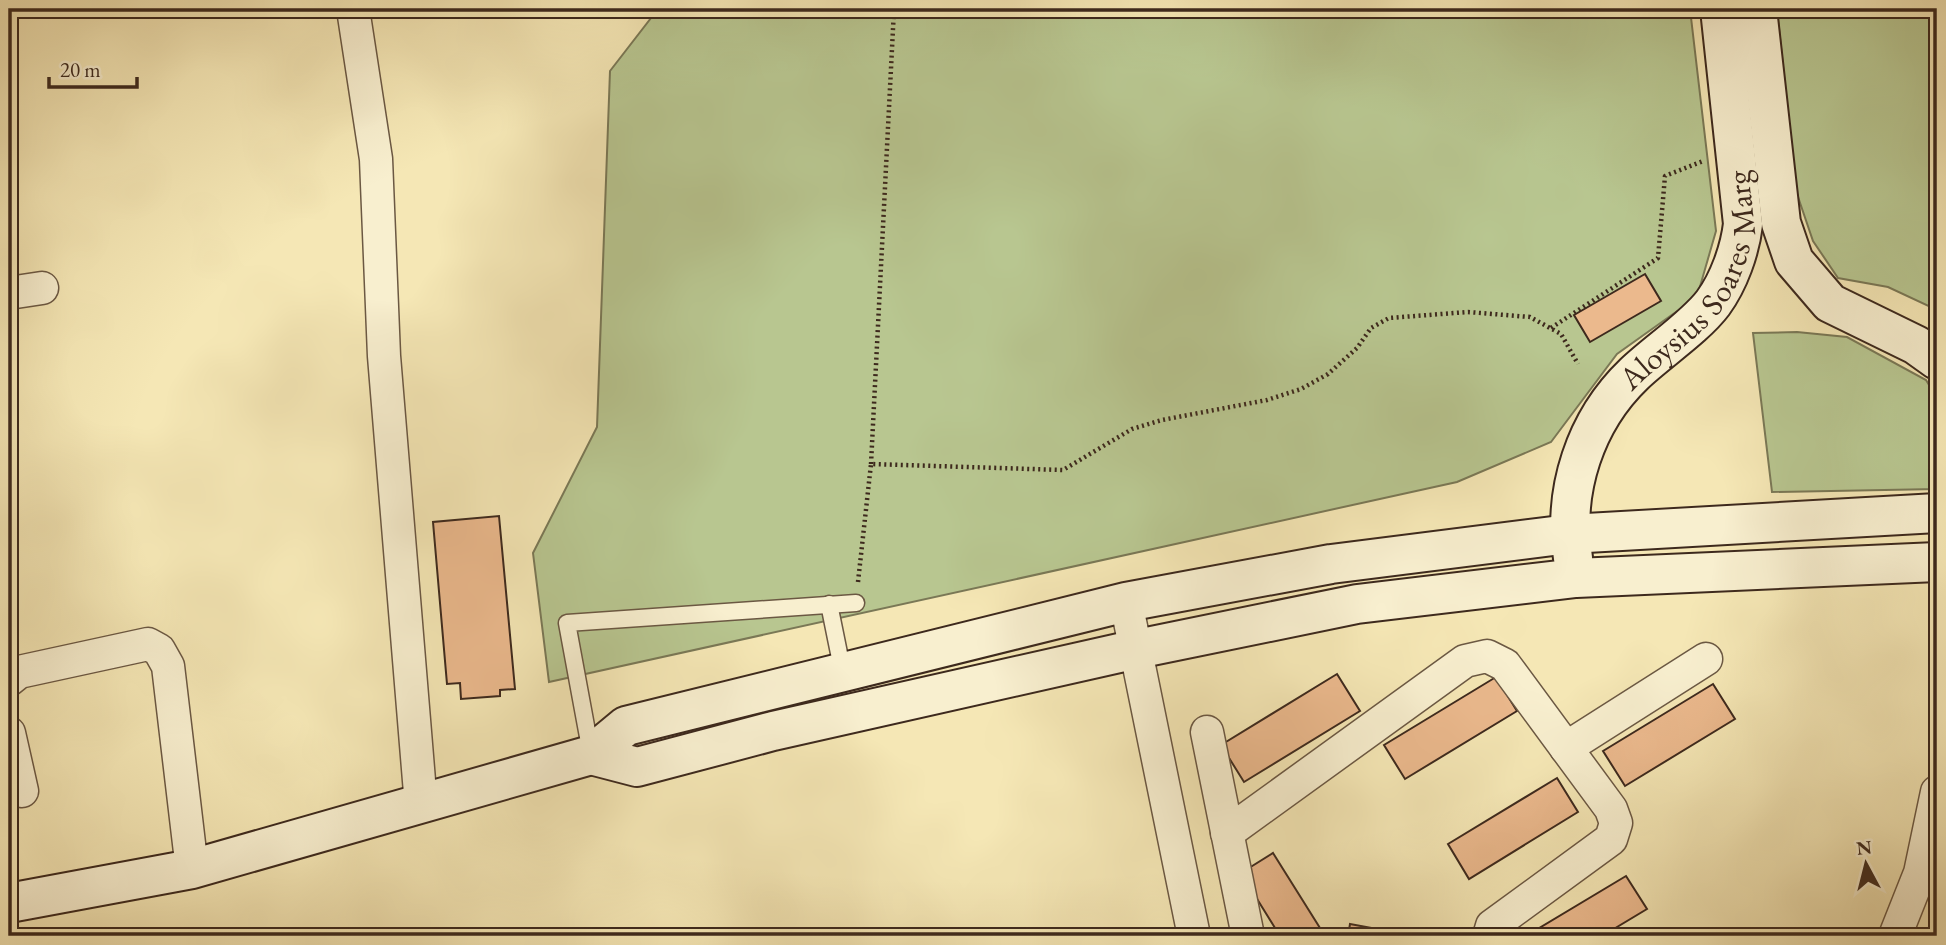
<svg xmlns="http://www.w3.org/2000/svg" width="1946" height="945" viewBox="0 0 1946 945" font-family="'EB Garamond',serif">
	<style>
		.green { fill: #b8c690; stroke: #7a7856; stroke-width: 2 }
		.building { fill: #ebb98d; stroke: #3d291d; stroke-width: 2 }
		.lines { fill: none; stroke-linecap: round; stroke-linejoin: round }
		.service-casing { stroke: #6b5843; stroke-width: 19 }
		.minor-casing { stroke: #6b5843; stroke-width: 35 }
		.secondary-casing { stroke: #3d291d; stroke-width: 42 }
		.path { stroke: #3d291d; stroke-width: 4.5; stroke-dasharray: 2 3.5; stroke-linecap: butt }
		.service { stroke: #f8efcf; stroke-width: 16 }
		.minor { stroke: #f8efcf; stroke-width: 32 }
		.secondary { stroke: #f8efcf; stroke-width: 38 }
		.labels { text-anchor: middle; stroke-width: 5; stroke-linejoin: round; paint-order: stroke }
		.street-label { font-size: 32px; fill: #3d291d; stroke: #f8efcf }
	</style>
	<rect width="100%" height="100%" fill="#f5e7b5"/>
	<filter id="stains"><feTurbulence type="fractalNoise" baseFrequency=".00286" numOctaves="4"/><feColorMatrix values="0 0 0 0 .2 0 0 0 0 .09 0 0 0 0 .02 0 0 0 .5 -.17"/></filter>
	<radialGradient id="worn" r=".72"><stop offset=".6" stop-color="#630" stop-opacity="0"/><stop offset="1" stop-color="#630" stop-opacity=".3"/></radialGradient>
	<g class="green">
		<polygon points="658,9 1690,9 1716,231 1697,297 1617,354 1551,442 1457,482 549,682 533,553 597,427 610,71"/>
		<polygon points="1777,9 1937,9 1937,310 1888,287 1838,278 1813,241 1796,191"/>
		<polygon points="1797,332 1847,337 1926,380 1937,398 1937,489 1772,492 1753,333"/>
	</g>
	<g class="building">
		<polygon points="1645,274 1661,301 1590,342 1574,315"/>
		<polygon points="499,516 515,689 500,690 500,696 461,699 460,683 447,684 433,522"/>
		<polygon points="1337,674 1360,711 1244,782 1221,745"/>
		<polygon points="1496,677 1517,711 1405,779 1384,745"/>
		<polygon points="1713,684 1735,719 1625,786 1603,751"/>
		<polygon points="1557,778 1578,812 1469,879 1448,844"/>
		<polygon points="1273,853 1325,936 1280,936 1241,873"/>
		<polygon points="1626,876 1647,909 1602,936 1526,936"/>
		<polygon points="1350,924 1399,933 1399,936 1348,936"/>
	</g>
	<g class="lines">
		<g class="service-casing">
			<g id="service">
				<polyline points="829,604 843,673"/>
				<polyline points="591,753 567,623 856,603"/>
			</g>
		</g>
		<g class="minor-casing">
			<g id="minor">
				<polyline points="353,9 376,159 384,356 421,805"/>
				<polyline points="9,293 42,288"/>
				<polyline points="1126,602 1194,936"/>
				<polyline points="9,680 19,672 148,644 159,650 168,666 192,869"/>
				<polyline points="1207,732 1248,936"/>
				<polyline points="9,733 22,791"/>
				<polyline points="1566,748 1706,659"/>
				<polyline points="1227,833 1465,661 1487,656 1505,665 1611,809 1616,823 1611,839 1492,926 1489,936"/>
				<polyline points="1895,936 1920,873 1937,792"/>
			</g>
		</g>
		<g class="secondary-casing">
			<g id="secondary">
				<polyline points="1757,9 1781,223 1794,261 1830,303 1916,345 1937,360"/>
				<path id="s1" d="M1573,558C1562,491 1585,421 1634,374C1657,352 1695,327 1713,303C1729,281 1740,250 1743,224L1720,9"/>
				<polyline points="591,755 637,767 773,731 1137,649 1357,604 1576,578 1937,562"/>
				<polyline points="9,903 192,869 591,755 626,726 1126,602 1331,564 1569,534 1937,513"/>
			</g>
		</g>
		<g class="path">
			<polyline points="1551,328 1658,258 1665,176 1703,161"/>
			<polyline points="871,464 894,9"/>
			<polyline points="858,582 871,464 1063,470 1132,429 1162,420 1267,400 1301,389 1328,374 1357,348 1371,328 1389,318 1468,312 1530,317 1561,334 1578,364"/>
		</g>
		<use href="#service" class="service"/>
		<use href="#minor" class="minor"/>
		<use href="#secondary" class="secondary"/>
	</g>
	<g class="labels">
		<g class="street-label">
			<text dy="11" stroke="none"><textPath href="#s1" startOffset="317">Aloysius Soares Marg</textPath></text>
		</g>
	</g>
	<rect width="1946" height="945" fill="none" stroke="#f5e7b5" stroke-width="35"/>
	<rect x="10" y="10" width="1925" height="924" fill="none" stroke="#3d291d" stroke-width="3.5"/>
	<rect x="18" y="18" width="1911" height="910" fill="none" stroke="#3d291d" stroke-width="2"/>
	<g transform="translate(1866 864) rotate(353)" stroke="#f8efcf" stroke-width="5" paint-order="stroke">
	<path d="M0-5L12 26L0 18L-12 26Z" fill="#3d291d"/>
	<text y="-10" font-size="19" font-weight="bold" text-anchor="middle" fill="#3d291d">N</text>
	</g>
	<path d="M49 77v10h88v-10" fill="none" stroke="#3d291d" stroke-width="3.5"/>
	<text x="60" y="77" font-size="21" fill="#3d291d" stroke="#f8efcf" stroke-width="5" paint-order="stroke">20 m</text>
	<rect width="100%" height="100%" filter="url(#stains)"/>
	<rect width="100%" height="100%" fill="url(#worn)"/>
</svg>
